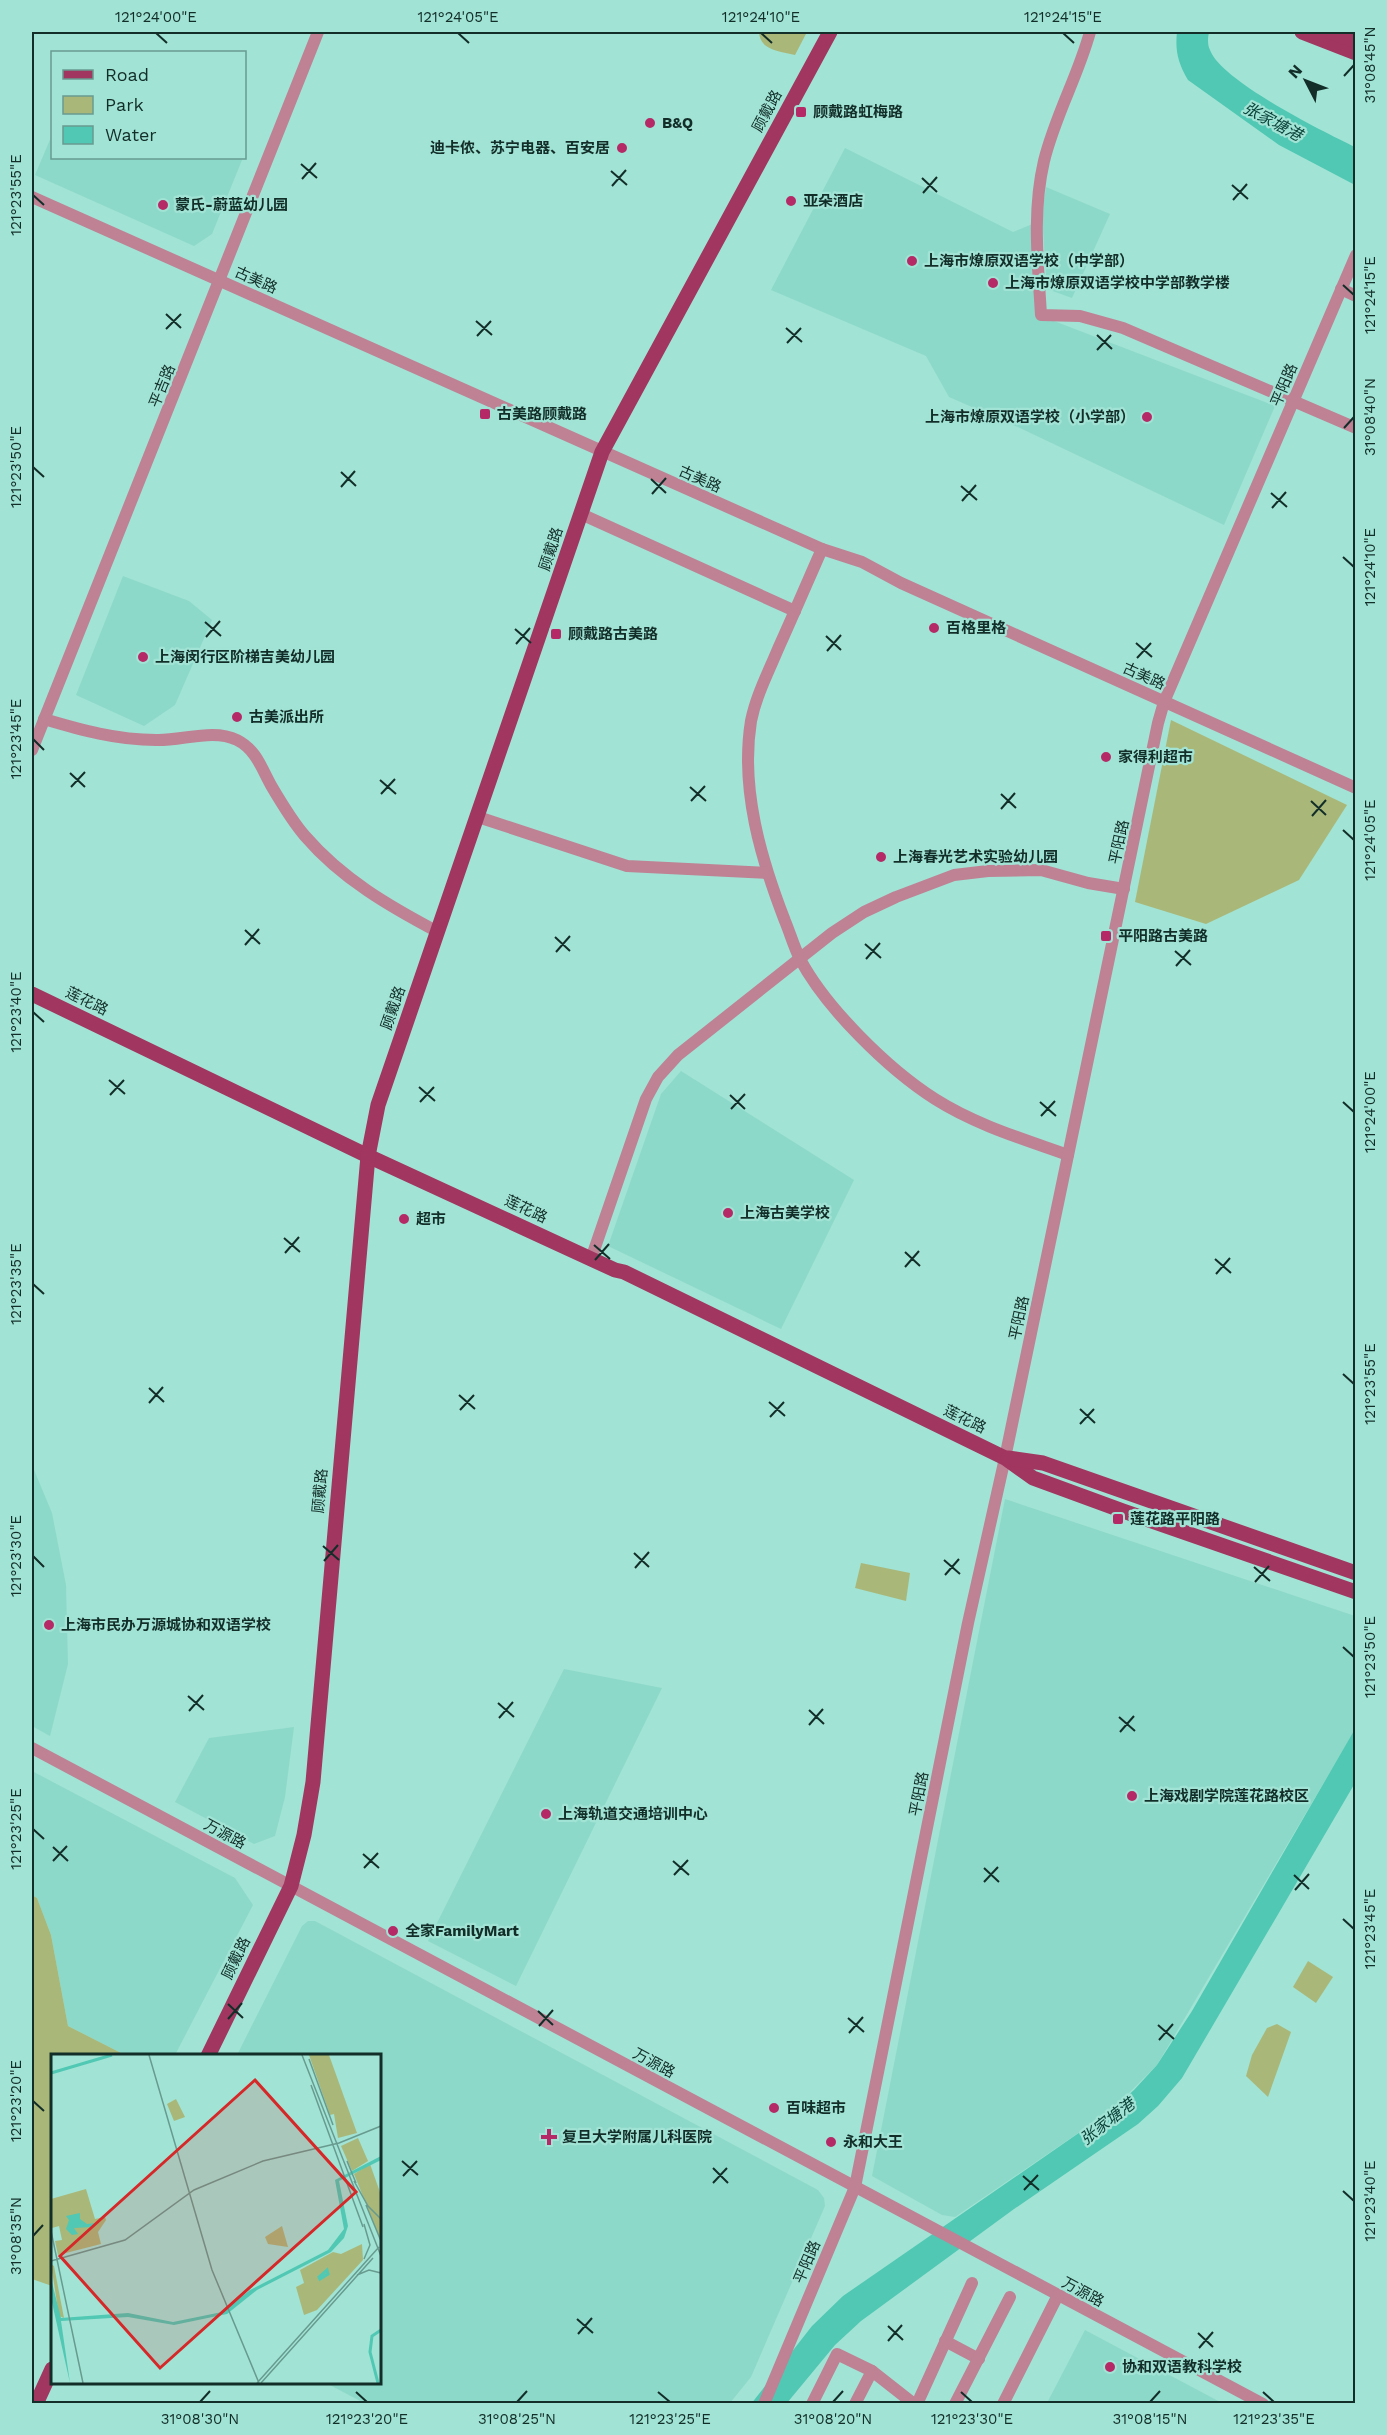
<svg xmlns="http://www.w3.org/2000/svg" width="1387" height="2435" viewBox="0 0 1387 2435" font-family="'Work Sans','Noto Sans SC',sans-serif">
	<style>
		.built { fill: #8dd9c9 }
		.green { fill: #a9b879 }
		.water { fill: #50c8b3 }
		.lines { fill: none; stroke-linecap: round; stroke-linejoin: round }
		.minor { stroke: #be8294; stroke-width: 12 }
		.major { stroke: #a13660; stroke-width: 15 }
		.ticks { fill: none; stroke: #132e29; stroke-width: 2 }
		.poi-dot { fill: #b52a66; stroke: #a1e3d5; stroke-width: 2 }
		.labels { text-anchor: middle; stroke-width: 4.5; stroke-linejoin: round; paint-order: stroke }
		.street-label { font-size: 15px; fill: #132e29; stroke: #a1e3d5 }
		.poi-label { font-size: 15px; font-weight: bold; fill: #132e29; stroke: #a1e3d5; text-anchor: start }
		.water-label { font-size: 16px; font-style: italic; fill: #0c433a; stroke: #a1e3d5 }
		.inset-river { fill: none; stroke: #50c8b3; stroke-width: 3 }
		.inset-road { fill: none; stroke: #689b90; stroke-width: 1.5 }
		.view { fill: #d62828; fill-opacity: 0.15; stroke: #d62828; stroke-width: 3 }
		.inset-edge { fill: none; stroke: #132e29; stroke-width: 3 }
		.neatline { fill: none; stroke: #132e29; stroke-width: 2 }
		.ticks-label { font-size: 15px; text-anchor: middle; fill: #132e29 }
	</style>
	<rect width="100%" height="100%" fill="#a1e3d5"/>
	<g class="built">
		<polygon points="52,135 52,158 235,158 242,160 212,234 194,246 35,175"/>
		<polygon points="845,148 1013,232 1035,223 1041,316 1275,406 1224,525 1020,428 949,397 926,356 771,290"/>
		<polygon points="1046,187 1110,214 1072,298 1047,289 1042,216"/>
		<polygon points="123,576 189,601 212,620 175,705 144,726 76,695"/>
		<polygon points="681,1071 854,1180 781,1329 608,1246 661,1094"/>
		<polygon points="32,1465 52,1513 66,1585 68,1664 50,1736 32,1726"/>
		<polygon points="1005,1499 1355,1616 1355,1730 1157,2065 1112,2110 955,2217 942,2215 872,2176"/>
		<polygon points="564,1669 662,1688 516,1986 428,1941"/>
		<polygon points="294,1727 285,1797 275,1836 254,1844 175,1802 209,1738"/>
		<polygon points="32,1771 235,1878 253,1905 175,2055 125,2055 68,2026 51,1935 37,1898 32,1895"/>
		<polygon points="308,1921 315,1921 818,2190 824,2198 825,2206 751,2377 730,2403 364,2403 326,2383 380,2382 380,2056 237,2055 302,1926"/>
		<polygon points="1085,2330 1222,2403 1047,2403"/>
	</g>
	<g class="green">
		<path d="M759,32H807L795,55C780,51 760,51 759,32Z"/>
		<polygon points="1171,720 1347,805 1299,880 1206,924 1135,902"/>
		<polygon points="861,1563 910,1573 906,1601 855,1588"/>
		<polygon points="32,1895 37,1898 51,1935 68,2026 125,2055 52,2056 52,2286 32,2279"/>
		<polygon points="1308,1961 1333,1977 1316,2003 1293,1987"/>
		<polygon points="1277,2024 1291,2032 1268,2097 1246,2076 1252,2055 1267,2028"/>
	</g>
	<g class="water">
		<path d="M1177,32H1209C1208,37 1207,44 1210,50C1221,81 1324,132 1355,147V185L1279,145L1188,80C1178,63 1175,51 1177,32Z"/>
		<polygon points="1355,1729 1355,1783 1182,2078 1158,2106 1138,2124 1014,2209 861,2321 835,2345 787,2403 751,2404 812,2326 843,2296 1112,2110 1134,2090 1157,2065 1192,2011"/>
	</g>
	<g class="lines">
		<g class="minor">
			<path d="M1090,32C1078,76 1055,116 1044,161C1032,212 1038,263 1041,315L1080,316L1123,328L1356,428"/>
			<polyline points="32,197 822,549 862,562 901,583 1356,788"/>
			<polyline points="1341,289 1356,296"/>
			<polyline points="581,514 795,611"/>
			<path d="M822,549C807,583 793,616 778,649C768,673 756,696 751,721C740,789 761,859 785,921C790,933 794,947 800,959C826,1008 888,1069 935,1099C976,1125 1023,1139 1068,1155"/>
			<path d="M44,719C81,730 117,740 156,740C182,741 213,728 237,740C257,750 262,770 272,787C282,804 292,821 305,836C342,879 389,906 438,932"/>
			<polyline points="32,750 318,32"/>
			<polyline points="478,817 627,866 767,873"/>
			<polyline points="591,1259 646,1099 658,1077 678,1055 832,933 864,912 896,897 954,875 988,871 1041,870 1088,883 1124,889"/>
			<polyline points="32,1748 1263,2404"/>
			<polyline points="945,2341 979,2359"/>
			<polyline points="872,2371 914,2404"/>
			<polyline points="764,2404 855,2187 968,1623 1005,1458 1158,723 1164,702 1356,255"/>
			<polyline points="812,2404 837,2354 872,2371 855,2404"/>
			<polyline points="917,2404 972,2283"/>
			<polyline points="955,2404 1010,2297"/>
			<polyline points="1003,2404 1058,2295"/>
		</g>
		<g class="major">
			<polyline points="1302,32 1356,53"/>
			<polyline points="1331,32 1356,41"/>
			<polyline points="32,994 368,1156 615,1270 624,1272 1005,1458 1033,1478 1123,1511 1356,1592"/>
			<polyline points="1008,1458 1043,1463 1356,1573"/>
			<polyline points="208,2056 291,1886 304,1835 313,1782 368,1156 378,1105 602,452 830,32"/>
			<polyline points="36,2404 52,2369"/>
		</g>
	</g>
	<path class="ticks" d="M156,33L167,43M458,33L469,43M761,33L772,43M1063,33L1074,43M1344,76L1354,65M301,164L317,178M611,171L627,185M922,178L937,192M302,179L316,163M1232,185L1248,199M612,186L626,170M923,193L937,177M33,195L44,205M1233,200L1247,184M1343,285L1354,295M166,314L181,328M476,321L492,335M786,328L802,342M166,329L181,314M1097,335L1112,349M477,336L491,321M787,343L801,328M1097,350L1111,335M1344,428L1354,417M33,467L44,477M341,472L356,486M651,479L666,493M961,486L977,500M341,487L355,471M1271,493L1287,507M652,494L666,478M962,501L976,485M1272,508L1286,492M1343,557L1354,567M205,622L221,636M515,629L531,643M826,636L841,650M206,637L220,621M1136,643L1152,657M516,644L530,628M827,651L841,635M1137,658L1151,643M33,739L44,750M70,773L85,787M380,780L396,794M71,787L85,772M690,787L706,801M381,794L395,779M1001,794L1016,808M691,801L705,786M1311,801L1326,815M1001,809L1015,793M1312,816L1326,800M1343,830L1354,840M245,930L260,944M555,937L570,951M865,944L881,958M245,945L259,929M1175,951L1191,965M556,952L570,936M866,959L880,943M1176,966L1190,950M33,1012L44,1022M109,1080L125,1094M419,1087L435,1101M110,1095L124,1080M730,1095L745,1109M420,1102L434,1087M1040,1102L1056,1116M1343,1102L1354,1112M731,1109L745,1094M1041,1116L1055,1101M284,1238L300,1252M594,1245L610,1259M905,1252L920,1266M285,1253L299,1237M1215,1259L1231,1273M595,1260L609,1244M905,1267L919,1251M1216,1274L1230,1258M33,1284L44,1294M1343,1374L1354,1384M149,1388L164,1402M459,1395L475,1409M769,1402L785,1416M149,1403L163,1387M1080,1409L1095,1423M460,1410L474,1395M770,1417L784,1402M1080,1424L1094,1409M323,1546L339,1560M634,1553L649,1567M33,1556L44,1567M944,1560L960,1574M324,1561L338,1545M1254,1567L1270,1581M635,1568L649,1552M945,1575L959,1559M1255,1582L1269,1566M1343,1647L1354,1657M188,1696L204,1710M498,1703L514,1717M809,1710L824,1724M189,1711L203,1695M1119,1717L1135,1731M499,1718L513,1702M809,1725L823,1709M1120,1732L1134,1716M33,1829L44,1839M53,1847L68,1861M363,1854L379,1868M53,1861L67,1846M673,1861L689,1875M364,1868L378,1853M984,1868L999,1882M674,1875L688,1860M1294,1875L1309,1889M984,1882L998,1867M1295,1890L1309,1874M1343,1919L1354,1929M228,2004L243,2018M538,2011L553,2025M848,2018L864,2032M228,2019L242,2003M1158,2025L1174,2039M539,2026L553,2010M849,2033L863,2017M1159,2040L1173,2024M33,2101L44,2111M402,2161L418,2175M713,2168L728,2183M403,2176L417,2161M1023,2176L1039,2190M713,2183L727,2168M1024,2190L1038,2175M1343,2191L1354,2201M33,2236L43,2225M577,2319L593,2333M888,2326L903,2340M1198,2333L1213,2347M578,2334L592,2318M888,2341L902,2325M1199,2348L1213,2332M356,2392L367,2402M658,2392L670,2402M961,2392L972,2402M1263,2392L1274,2402M200,2402L210,2391M517,2402L527,2391M833,2402L843,2391M1150,2402L1160,2391"/>
	<g class="poi-dot">
		<rect x="795" y="106" width="12" height="12" rx="3"/>
		<circle cx="650" cy="123" r="6"/>
		<circle cx="622" cy="148" r="6"/>
		<circle cx="791" cy="201" r="6"/>
		<circle cx="163" cy="205" r="6"/>
		<circle cx="912" cy="261" r="6"/>
		<circle cx="993" cy="283" r="6"/>
		<rect x="479" y="408" width="12" height="12" rx="3"/>
		<circle cx="1147" cy="417" r="6"/>
		<circle cx="934" cy="628" r="6"/>
		<rect x="550" y="628" width="12" height="12" rx="3"/>
		<circle cx="143" cy="657" r="6"/>
		<circle cx="237" cy="717" r="6"/>
		<circle cx="1106" cy="757" r="6"/>
		<circle cx="881" cy="857" r="6"/>
		<rect x="1100" y="930" width="12" height="12" rx="3"/>
		<circle cx="728" cy="1213" r="6"/>
		<circle cx="404" cy="1219" r="6"/>
		<rect x="1112" y="1513" width="12" height="12" rx="3"/>
		<circle cx="49" cy="1625" r="6"/>
		<circle cx="1132" cy="1796" r="6"/>
		<circle cx="546" cy="1814" r="6"/>
		<circle cx="393" cy="1931" r="6"/>
		<circle cx="774" cy="2108" r="6"/>
		<path d="M546 2128h6v6h6v6h-6v6h-6v-6h-6v-6h6z"/>
		<circle cx="831" cy="2142" r="6"/>
		<circle cx="1110" cy="2367" r="6"/>
	</g>
	<g class="labels">
		<g class="street-label">
			<text transform="translate(767 111) rotate(-62)" y="5">顾戴路</text>
			<text transform="translate(256 280) rotate(24)" y="5">古美路</text>
			<text transform="translate(1284 385) rotate(-67)" y="5">平阳路</text>
			<text transform="translate(162 386) rotate(-68)" y="5">平吉路</text>
			<text transform="translate(700 479) rotate(24)" y="5">古美路</text>
			<text transform="translate(551 549) rotate(-72)" y="5">顾戴路</text>
			<text transform="translate(1144 676) rotate(24)" y="5">古美路</text>
			<text transform="translate(1119 842) rotate(-78)" y="5">平阳路</text>
			<text transform="translate(87 1001) rotate(26)" y="5">莲花路</text>
			<text transform="translate(393 1008) rotate(-71)" y="5">顾戴路</text>
			<text transform="translate(526 1209) rotate(25)" y="5">莲花路</text>
			<text transform="translate(1019 1318) rotate(-78)" y="5">平阳路</text>
			<text transform="translate(965 1419) rotate(26)" y="5">莲花路</text>
			<text transform="translate(320 1491) rotate(-85)" y="5">顾戴路</text>
			<text transform="translate(919 1794) rotate(-79)" y="5">平阳路</text>
			<text transform="translate(225 1834) rotate(28)" y="5">万源路</text>
			<text transform="translate(236 1958) rotate(-64)" y="5">顾戴路</text>
			<text transform="translate(654 2063) rotate(28)" y="5">万源路</text>
			<text transform="translate(807 2262) rotate(-67)" y="5">平阳路</text>
			<text transform="translate(1083 2292) rotate(28)" y="5">万源路</text>
		</g>
		<g class="poi-label">
			<text x="813" y="117">顾戴路虹梅路</text>
			<text x="662" y="128">B&amp;Q</text>
			<text x="610" y="153" text-anchor="end">迪卡侬、苏宁电器、百安居</text>
			<text x="803" y="206">亚朵酒店</text>
			<text x="175" y="210">蒙氏-蔚蓝幼儿园</text>
			<text x="924" y="266">上海市燎原双语学校（中学部）</text>
			<text x="1005" y="288">上海市燎原双语学校中学部教学楼</text>
			<text x="497" y="419">古美路顾戴路</text>
			<text x="1135" y="422" text-anchor="end">上海市燎原双语学校（小学部）</text>
			<text x="946" y="633">百格里格</text>
			<text x="568" y="639">顾戴路古美路</text>
			<text x="155" y="662">上海闵行区阶梯吉美幼儿园</text>
			<text x="249" y="722">古美派出所</text>
			<text x="1118" y="762">家得利超市</text>
			<text x="893" y="862">上海春光艺术实验幼儿园</text>
			<text x="1118" y="941">平阳路古美路</text>
			<text x="740" y="1218">上海古美学校</text>
			<text x="416" y="1224">超市</text>
			<text x="1130" y="1524">莲花路平阳路</text>
			<text x="61" y="1630">上海市民办万源城协和双语学校</text>
			<text x="1144" y="1801">上海戏剧学院莲花路校区</text>
			<text x="558" y="1819">上海轨道交通培训中心</text>
			<text x="405" y="1936">全家FamilyMart</text>
			<text x="786" y="2113">百味超市</text>
			<text x="562" y="2142">复旦大学附属儿科医院</text>
			<text x="843" y="2147">永和大王</text>
			<text x="1122" y="2372">协和双语教科学校</text>
		</g>
		<g class="water-label">
			<text transform="translate(1273 121) rotate(28)" y="6">张家塘港</text>
			<text transform="translate(1107 2121) rotate(-38)" y="6">张家塘港</text>
		</g>
	</g>
	<g transform="translate(51 2054)">
		<rect width="330" height="330" fill="#a1e3d5"/>
		<path d="M258,1H278L306,79L287,84L283,60L279,61ZM125,45L134,63L123,67L116,50ZM307,84L317,107L301,117L290,92ZM319,110L330,141V187L303,120ZM35,135L44,165L54,163L55,166L47,178L50,190L7,201L4,187L11,186L8,172L1,174L0,145ZM231,172L237,193L217,190L214,183ZM311,190L312,206L266,256L253,261L245,233L253,229L249,216L282,198L290,200ZM0,210L3,212L13,264L8,262Z" fill="#a9b879"/>
		<path d="M330,102V106L288,127L297,172L293,184L280,198L206,236L176,260L123,271L77,263L10,267L19,329L0,244V225L10,264L77,259L122,268L171,258L199,236L277,196L293,175L284,126ZM29,159V165L36,170L45,169L41,173L23,174L27,180L21,181L15,175L18,166L15,162Z" fill="#50c8b3"/>
		<path class="inset-river" d="M0,19L61,1M276,216L277,220L269,225L268,223ZM327,329L319,298L321,282L330,276"/>
		<path class="inset-road" d="M98,1L161,216L208,329M251,1L330,202M258,5L282,71M260,31L312,173M296,107L305,129M303,127L317,152L330,165M315,151L330,187M0,177L32,329M313,205L319,191L313,170M0,207L74,186L143,136L212,107L288,89L330,72M306,221L318,216L330,219M206,329L328,193M210,329L322,204"/>
		<path class="view" d="M204,26L305,138L109,314L9,202Z"/>
		<rect width="330" height="330" class="inset-edge"/>
	</g>
	<rect width="1387" height="2435" fill="none" stroke="#a1e3d5" stroke-width="66"/>
	<rect x="51" y="51" width="195" height="108" fill="#a1e3d5" stroke="#689b90" stroke-width="1.5"/>
	<rect x="63" y="70" width="30" height="9" fill="#a13660" stroke="#689b90" stroke-width="1.5"/>
	<text x="105" y="81" font-size="18" fill="#132e29">Road</text>
	<rect x="63" y="96" width="30" height="18" fill="#a9b879" stroke="#689b90" stroke-width="1.5"/>
	<text x="105" y="111" font-size="18" fill="#132e29">Park</text>
	<rect x="63" y="126" width="30" height="18" fill="#50c8b3" stroke="#689b90" stroke-width="1.5"/>
	<text x="105" y="141" font-size="18" fill="#132e29">Water</text>
	<g transform="translate(1306 81) rotate(312)" stroke="#a1e3d5" stroke-width="4.5" paint-order="stroke">
	<path d="M0-4.5L10 22L0 15L-10 22Z" fill="#132e29"/>
	<text y="-9" font-size="16" font-weight="bold" text-anchor="middle" fill="#132e29">N</text>
	</g>
	<rect x="33" y="33" width="1321" height="2369" class="neatline"/>
	<g class="ticks-label">
		<text x="156" y="22">121°24'00"E</text>
		<text x="458" y="22">121°24'05"E</text>
		<text x="761" y="22">121°24'10"E</text>
		<text x="1063" y="22">121°24'15"E</text>
		<text transform="translate(1370 65) rotate(-90)" y="5">31°08'45"N</text>
		<text transform="translate(16 195) rotate(-90)" y="5">121°23'55"E</text>
		<text transform="translate(1370 295) rotate(-90)" y="5">121°24'15"E</text>
		<text transform="translate(1370 417) rotate(-90)" y="5">31°08'40"N</text>
		<text transform="translate(16 467) rotate(-90)" y="5">121°23'50"E</text>
		<text transform="translate(1370 567) rotate(-90)" y="5">121°24'10"E</text>
		<text transform="translate(16 739) rotate(-90)" y="5">121°23'45"E</text>
		<text transform="translate(1370 840) rotate(-90)" y="5">121°24'05"E</text>
		<text transform="translate(16 1012) rotate(-90)" y="5">121°23'40"E</text>
		<text transform="translate(1370 1112) rotate(-90)" y="5">121°24'00"E</text>
		<text transform="translate(16 1284) rotate(-90)" y="5">121°23'35"E</text>
		<text transform="translate(1370 1384) rotate(-90)" y="5">121°23'55"E</text>
		<text transform="translate(16 1556) rotate(-90)" y="5">121°23'30"E</text>
		<text transform="translate(1370 1657) rotate(-90)" y="5">121°23'50"E</text>
		<text transform="translate(16 1829) rotate(-90)" y="5">121°23'25"E</text>
		<text transform="translate(1370 1929) rotate(-90)" y="5">121°23'45"E</text>
		<text transform="translate(16 2101) rotate(-90)" y="5">121°23'20"E</text>
		<text transform="translate(1370 2201) rotate(-90)" y="5">121°23'40"E</text>
		<text transform="translate(16 2236) rotate(-90)" y="5">31°08'35"N</text>
		<text x="200" y="2424">31°08'30"N</text>
		<text x="367" y="2424">121°23'20"E</text>
		<text x="517" y="2424">31°08'25"N</text>
		<text x="670" y="2424">121°23'25"E</text>
		<text x="833" y="2424">31°08'20"N</text>
		<text x="972" y="2424">121°23'30"E</text>
		<text x="1150" y="2424">31°08'15"N</text>
		<text x="1274" y="2424">121°23'35"E</text>
	</g>
</svg>
